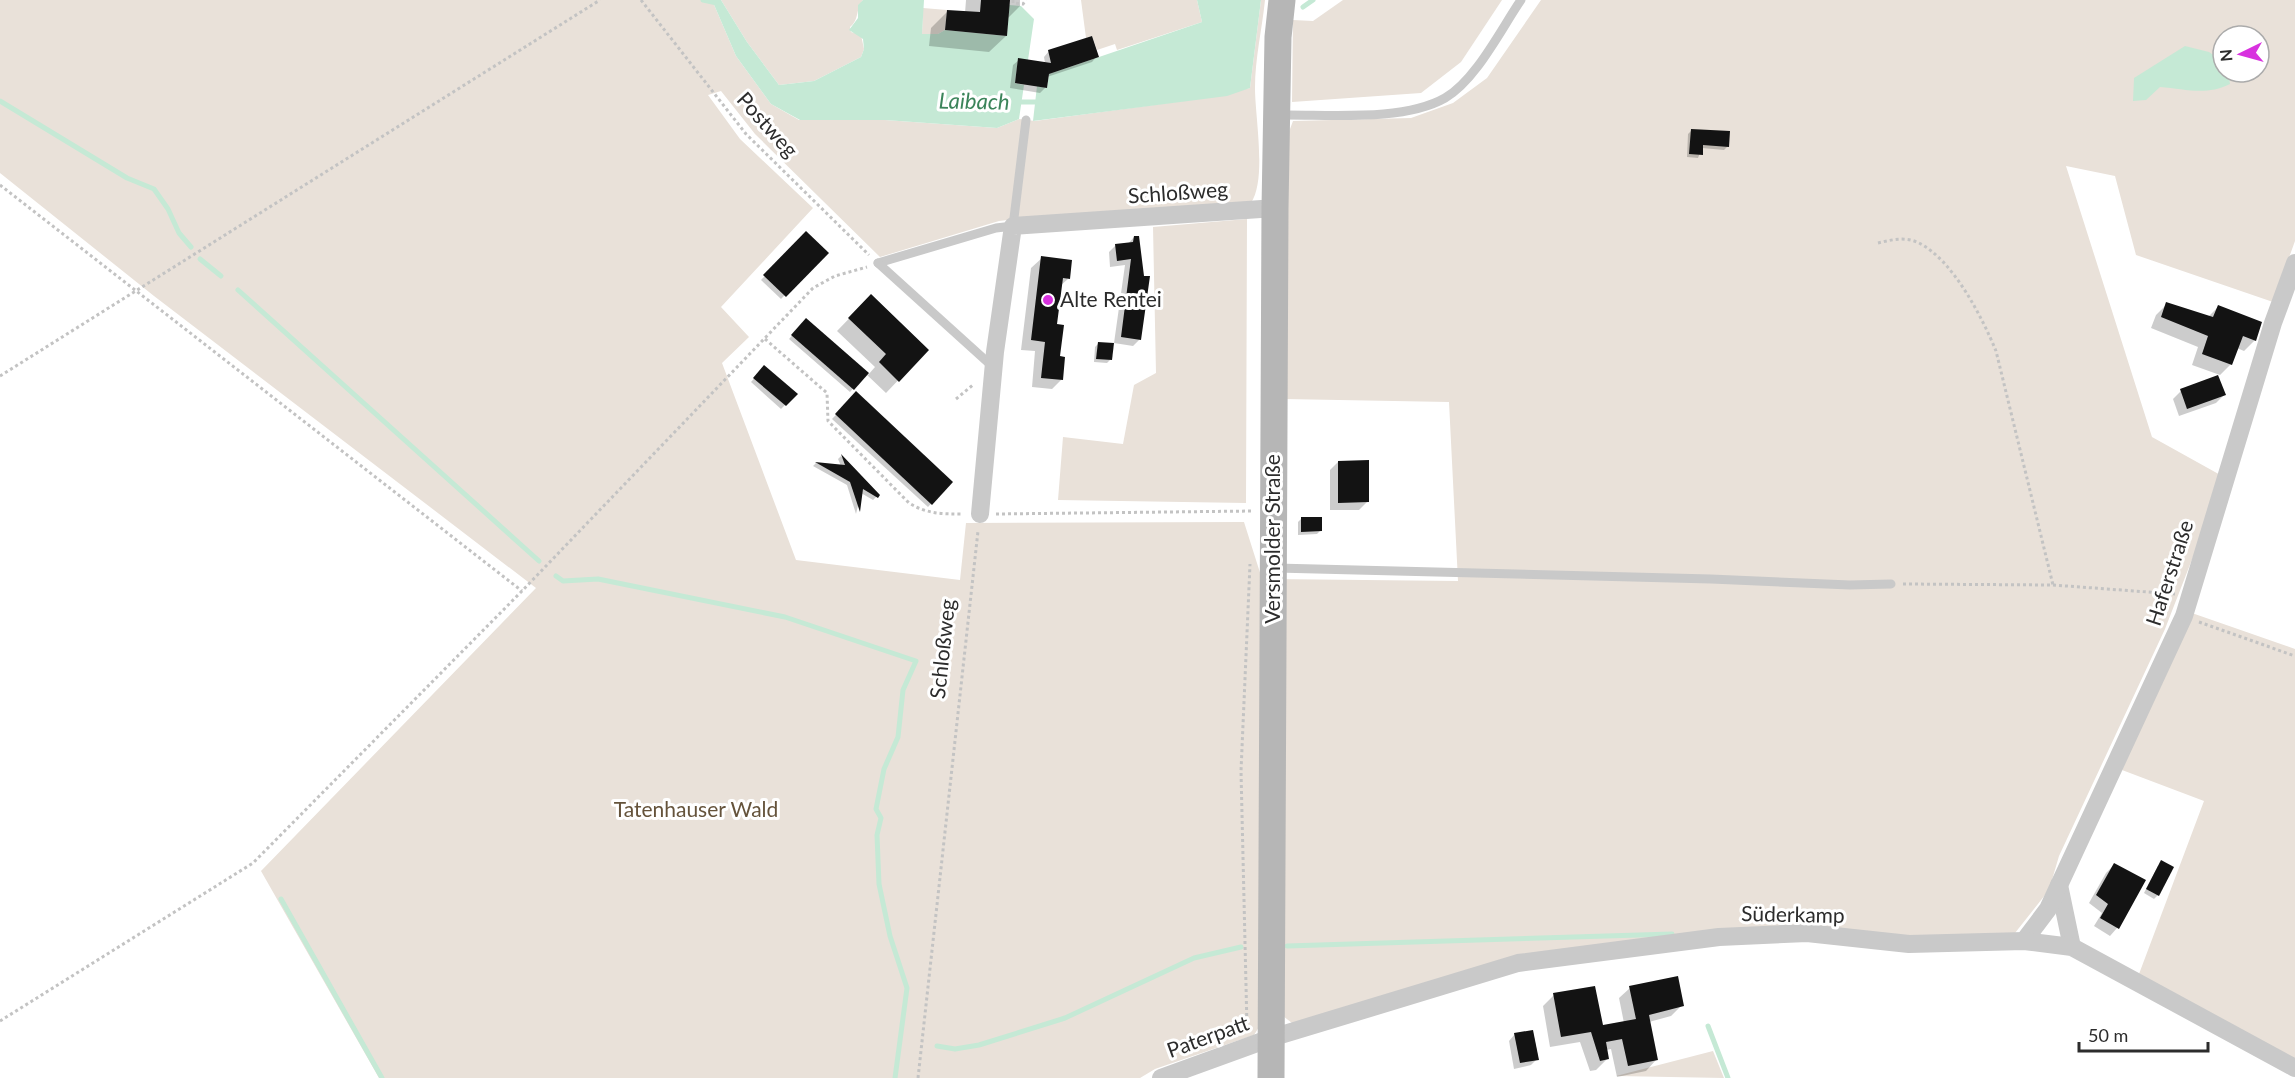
<svg xmlns="http://www.w3.org/2000/svg" width="2295" height="1078" viewBox="0 0 2295 1078" font-family="Lato,sans-serif">
	<style>
		.green { fill: #e9e1d9; fill-rule: evenodd }
		.water { fill: #c5e9d5 }
		.shadow { fill: #0003 }
		.lines { fill: none; stroke-linecap: round; stroke-linejoin: round }
		.stream { stroke: #c5e9d5; stroke-width: 5 }
		.building { fill: #131313 }
		.path { stroke: #c3c3c3; stroke-width: 3; stroke-dasharray: 3 3; stroke-linecap: butt }
		.lane { stroke: #c9c9c9; stroke-width: 9 }
		.street { stroke: #c9c9c9; stroke-width: 18 }
		.secondary { stroke: #b6b6b6; stroke-width: 27 }
		.poi-dot { fill: #d832df; stroke: #fff; stroke-width: 2 }
		.labels { text-anchor: middle; stroke-width: 6; stroke-linejoin: round; paint-order: stroke }
		.street-label { font-size: 21px; fill: #2c2c2c; stroke: #fff }
		.poi-label { font-size: 21px; fill: #2c2c2c; stroke: #fff; text-anchor: start }
		.park-label { font-size: 21px; fill: #65533b; stroke: #fff }
		.water-label { font-size: 22px; font-style: italic; fill: #3b845a; stroke: #fff }
	</style>
	<rect width="100%" height="100%" fill="#fff"/>
	<g class="green">
		<path d="M0,0H712L736,56L771,104L799,120H885L997,128L1019,119L1035,121L1190,100L1250,88L1261,0H1265C1262,29 1255,59 1255,88C1255,117 1267,179 1251,203L1039,216L999,221L880,257L755,134L721,91L708,95L740,139L813,208L721,307L749,337L722,363L796,560L960,580L966,523L1244,522L1262,579L1458,581L1449,402L1284,399L1287,137L1293,121L1411,118L1453,103L1487,78L1541,0H2295V241L2273,302L2136,255L2115,176L2066,166L2152,437L2224,477L2165,629L2059,856L2049,890L2015,933L1906,939L1811,925L1516,957L1292,1023L1283,1016L1261,1024L1254,1035L1155,1069L1140,1078H379L261,871L536,588L154,296L0,173ZM2223,36H2259V72H2223Z"/>
		<path d="M721,0H863C855,9 860,19 850,27L851,32L861,35L864,49L861,57L814,81L779,85L747,42Z"/>
		<polygon points="1081,0 1197,0 1202,22 1117,50 1115,44 1097,50 1092,36 1086,38"/>
		<polygon points="1343,0 1502,0 1461,62 1421,93 1292,102 1293,20 1313,21"/>
		<polygon points="923,8 947,10 945,30 938,34 922,34"/>
		<polygon points="1247,219 1246,503 1058,500 1063,437 1123,444 1134,385 1156,373 1153,227"/>
		<polygon points="2189,612 2295,649 2295,1059 2139,974 2204,801 2122,770"/>
		<polygon points="1713,1051 1724,1078 1616,1076"/>
	</g>
	<g class="water">
		<polygon points="712,0 721,0 747,42 779,85 814,81 861,57 864,49 863,39 849,30 858,18 858,5 863,0 924,0 922,34 938,34 945,30 1007,36 1009,5 1021,6 1034,19 1028,60 1018,59 1015,83 1024,85 1019,119 997,128 885,120 800,120 771,104 736,56"/>
		<polygon points="1197,0 1261,0 1250,88 1227,96 1033,121 1037,86 1047,88 1049,74 1202,22"/>
		<path d="M2185,46L2209,52L2223,62V72H2228L2230,84C2206,96 2186,89 2160,87L2146,100L2133,101L2134,78Z"/>
	</g>
	<g class="shadow">
		<polygon points="966,0 1020,0 1020,6 1007,19 1006,36 989,52 929,46 931,28 947,12 965,13"/>
		<polygon points="1049,51 1097,56 1092,62 1047,77 1046,87 1040,93 1010,88 1013,65 1019,60 1045,63 1044,57"/>
		<polygon points="1692,130 1728,146 1724,150 1702,148 1698,158 1687,157 1688,134"/>
		<polygon points="806,233 826,253 781,299 761,280"/>
		<polygon points="1134,237 1140,339 1133,346 1114,343 1125,265 1110,267 1109,252 1116,245 1128,244"/>
		<polygon points="1042,258 1068,279 1060,286 1055,325 1062,379 1052,389 1032,387 1035,351 1021,350 1031,268"/>
		<polygon points="871,296 927,350 886,393 866,374 850,392 789,339 806,320 868,375 875,367 837,331"/>
		<polygon points="2167,304 2208,317 2218,307 2255,340 2244,351 2237,348 2231,364 2220,375 2192,365 2198,347 2151,328 2156,315"/>
		<polygon points="1099,343 1110,360 1107,363 1094,362 1095,347"/>
		<polygon points="764,367 795,395 781,409 751,382"/>
		<polygon points="2181,391 2224,395 2216,403 2179,416 2173,399"/>
		<polygon points="856,394 951,482 928,507 832,419"/>
		<polygon points="841,456 878,495 873,500 861,493 856,514 847,485 813,466 816,463 841,466 838,459"/>
		<polygon points="1338,462 1367,502 1359,510 1330,510 1330,470"/>
		<polygon points="1302,518 1320,531 1317,534 1298,535 1298,522"/>
		<polygon points="2114,865 2117,928 2110,936 2094,926 2102,913 2089,903 2106,873"/>
		<polygon points="2158,866 2158,895 2154,899 2144,893"/>
		<polygon points="1630,988 1682,1005 1671,1016 1649,1022 1656,1060 1646,1071 1617,1077 1611,1049 1606,1050 1607,1059 1596,1070 1590,1071 1580,1042 1550,1047 1543,1006 1554,995 1601,1027 1624,1023 1619,998"/>
		<polygon points="1515,1034 1537,1059 1531,1065 1514,1069 1509,1041"/>
	</g>
	<g class="lines">
		<g class="stream">
			<polyline points="703,0 717,3"/>
			<polyline points="1303,7 1313,0"/>
			<polyline points="0,101 127,178 154,189 168,209 179,233 191,247"/>
			<polyline points="1015,102 1042,102"/>
			<polyline points="200,259 221,276"/>
			<polyline points="238,290 539,561"/>
			<polyline points="556,576 563,581 598,579 785,617 916,661 903,690 898,737 884,769 876,809 881,818 877,835 879,884 890,936 907,988 895,1078"/>
			<polyline points="281,899 382,1078"/>
			<polyline points="1287,946 1672,934"/>
			<polyline points="1708,1026 1728,1078"/>
			<polyline points="937,1046 955,1049 979,1045 1065,1018 1194,958 1241,947"/>
		</g>
	</g>
	<g class="building">
		<polygon points="981,0 1010,0 1007,36 945,30 947,10 980,12"/>
		<polygon points="1092,36 1099,57 1049,74 1047,88 1015,83 1018,58 1051,63 1048,50"/>
		<polygon points="1691,129 1730,131 1729,147 1703,145 1703,155 1689,154"/>
		<polygon points="806,231 829,253 786,297 763,275"/>
		<polygon points="1134,236 1139,236 1144,276 1150,276 1141,340 1121,337 1131,259 1117,261 1115,244 1133,242"/>
		<polygon points="1041,256 1072,260 1070,279 1063,278 1057,324 1064,325 1060,356 1065,357 1063,380 1041,378 1045,342 1031,340"/>
		<polygon points="871,294 929,350 899,382 879,362 886,354 848,318"/>
		<polygon points="2166,302 2213,317 2218,305 2262,322 2256,341 2243,336 2232,365 2202,354 2208,336 2161,317"/>
		<polygon points="806,318 869,373 854,390 791,335"/>
		<polygon points="1098,342 1114,343 1112,360 1096,359"/>
		<polygon points="764,365 798,394 786,406 753,378"/>
		<polygon points="2218,375 2226,395 2187,409 2180,389"/>
		<polygon points="856,391 953,482 932,505 835,414"/>
		<polygon points="841,454 880,495 878,498 863,489 860,512 850,482 815,462 845,465"/>
		<polygon points="1369,460 1369,502 1338,503 1338,461"/>
		<polygon points="1301,517 1322,517 1322,531 1301,532"/>
		<polygon points="2161,860 2174,867 2159,896 2146,889"/>
		<polygon points="2114,863 2146,880 2119,929 2100,918 2108,904 2096,895"/>
		<polygon points="1678,976 1684,1006 1649,1015 1658,1060 1628,1066 1622,1039 1606,1042 1609,1059 1600,1061 1591,1032 1561,1037 1553,993 1595,986 1603,1025 1636,1019 1629,986"/>
		<polygon points="1533,1030 1539,1060 1520,1063 1514,1033"/>
	</g>
	<g class="lines">
		<g class="path">
			<polyline points="641,0 746,134 869,255"/>
			<polyline points="1013,0 1013,3 1023,4 1026,0"/>
			<polyline points="0,185 522,591"/>
			<path d="M1878,243C1891,240 1905,236 1919,243C1953,260 1982,317 1996,351L2053,585"/>
			<path d="M765,339L827,393L828,421L909,503C927,514 942,514 962,514"/>
			<polyline points="0,376 600,0"/>
			<polyline points="956,399 974,384"/>
			<polyline points="996,514 1253,511"/>
			<polyline points="1903,584 2053,585 2175,594"/>
			<polyline points="2199,622 2295,656"/>
			<polyline points="0,1021 253,863 522,591 813,288 835,276 867,267"/>
			<polyline points="1247,1028 1241,771 1250,564"/>
			<polyline points="918,1078 978,531"/>
		</g>
		<g class="lane">
			<path d="M1278,115C1327,114 1403,122 1445,98C1476,80 1501,29 1521,0"/>
			<polyline points="878,263 996,228 1013,226 1026,120"/>
			<polyline points="878,263 993,367"/>
			<polyline points="1276,568 1711,579 1850,585 1891,584"/>
		</g>
		<g class="street">
			<polyline points="980,514 995,352 1013,226 1275,208"/>
			<polyline points="2059,885 2072,947"/>
			<polyline points="2024,941 2048,909 2184,616 2273,323 2295,263"/>
			<polyline points="1161,1078 1271,1038 1518,963 1719,937 1807,933 1909,944 2024,941 2072,947 2295,1068"/>
		</g>
		<polyline class="secondary" points="1271,1078 1275,208 1278,37 1282,0"/>
	</g>
	<circle class="poi-dot" cx="1048" cy="300" r="6"/>
	<g class="labels">
		<g class="street-label">
			<text transform="translate(767 125) rotate(48)" y="7">Postweg</text>
			<text transform="translate(1178 193) rotate(-4)" y="7">Schloßweg</text>
			<text transform="translate(1273 539) rotate(-90)" y="7">Versmolder Straße</text>
			<text transform="translate(2170 573) rotate(-72)" y="7">Haferstraße</text>
			<text transform="translate(943 649) rotate(-84)" y="7">Schloßweg</text>
			<text transform="translate(1793 915) rotate(1)" y="7">Süderkamp</text>
			<text transform="translate(1208 1037) rotate(-20)" y="7">Paterpatt</text>
		</g>
		<g class="poi-label">
			<text x="1060" y="307">Alte Rentei</text>
		</g>
		<g class="park-label">
			<text x="696" y="817">Tatenhauser Wald</text>
		</g>
		<g class="water-label">
			<text transform="translate(974 101) rotate(1)" y="8">Laibach</text>
		</g>
	</g>
	<g transform="translate(2241 54) rotate(265)"><circle r="28" fill="#ffffff" stroke="#ababab" stroke-width="1.5"/>
	<path d="M0-4.5L10 22L0 15L-10 22Z" fill="#d832df"/>
	<text y="-9" font-size="16" font-weight="bold" text-anchor="middle" fill="#2c2c2c">N</text>
	</g>
	<path d="M2079 1042v9h129v-9" fill="none" stroke="#2c2c2c" stroke-width="3"/>
	<text x="2088" y="1042" font-size="18" fill="#2c2c2c" stroke="#ffffff" stroke-width="4.5" paint-order="stroke">50 m</text>
</svg>
